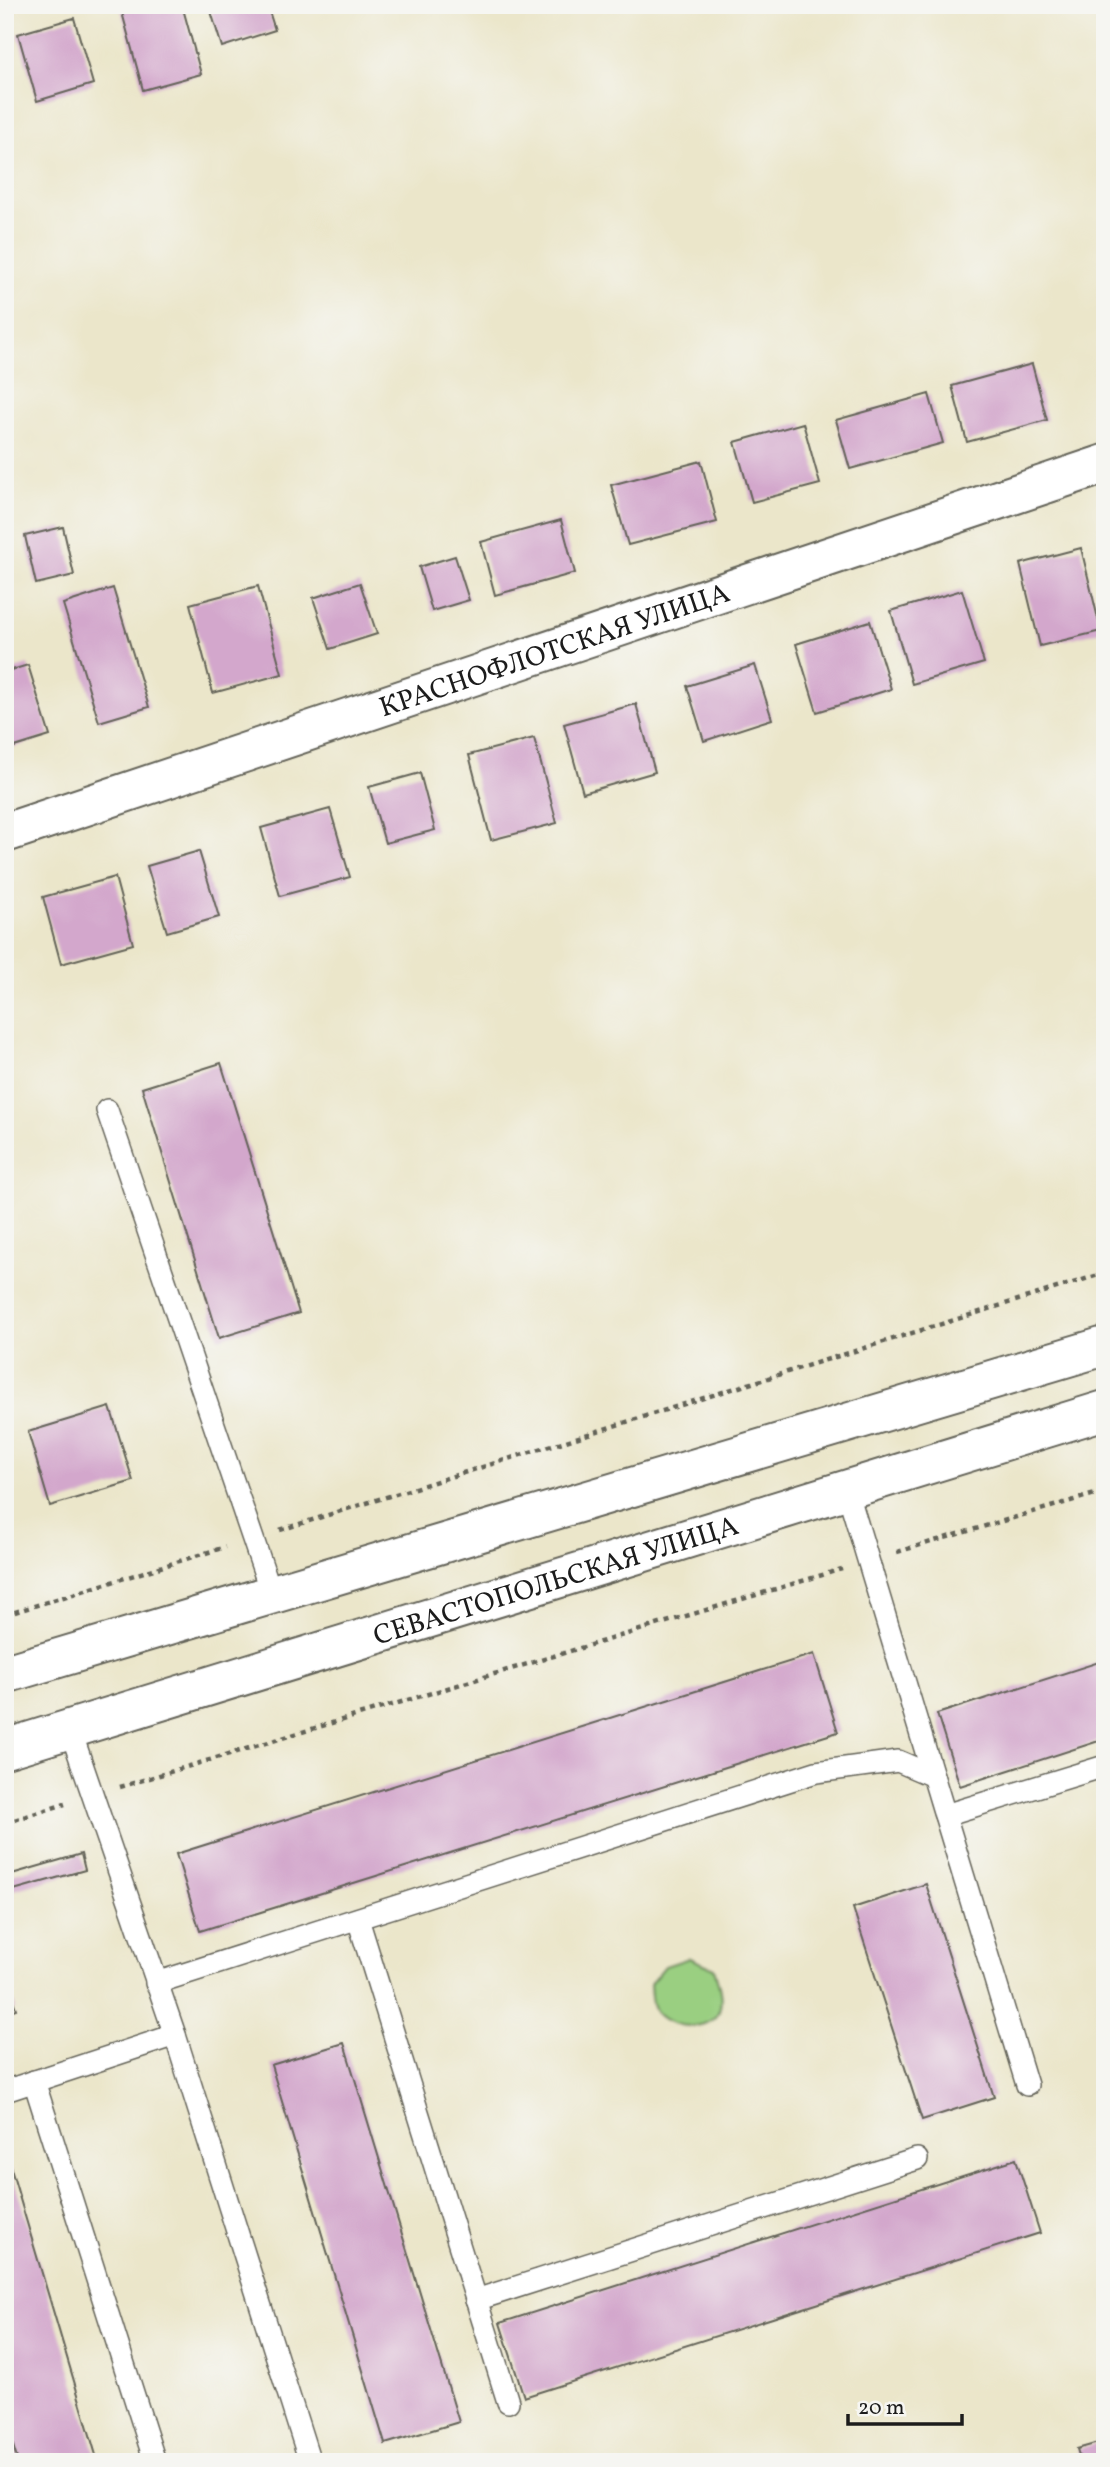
<svg xmlns="http://www.w3.org/2000/svg" width="1110" height="2467" viewBox="0 0 1110 2467" font-family="Vollkorn,serif">
	<style>
		.green { fill: #9acf81; stroke: #5b764e; stroke-width: 2 }
		.building { fill: #d3a7cc }
		.lines { fill: none; stroke-linecap: round; stroke-linejoin: round }
		.service-casing { stroke: #646359; stroke-width: 24 }
		.minor-casing { stroke: #646359; stroke-width: 42 }
		.tertiary-casing { stroke: #646359; stroke-width: 42 }
		.path { stroke: #646359; stroke-width: 4.5; stroke-dasharray: 5 5; stroke-linecap: butt }
		.service { stroke: #fff; stroke-width: 21 }
		.minor { stroke: #fff; stroke-width: 38 }
		.tertiary { stroke: #fff; stroke-width: 38 }
		.labels { text-anchor: middle; stroke-width: 7; stroke-linejoin: round; paint-order: stroke }
		.street-label { font-size: 28px; fill: #1c1c1c; stroke: #f6f6f2 }
	</style>
	<rect width="100%" height="100%" fill="#f6f6f2"/>
	<filter id="ink" filterUnits="userSpaceOnUse"><feTurbulence type="fractalNoise" baseFrequency=".0143" numOctaves="2"/><feDisplacementMap in="SourceGraphic" scale="14" xChannelSelector="R" yChannelSelector="G"/><feConvolveMatrix kernelMatrix="1 2 1 2 8 2 1 2 1" color-interpolation-filters="sRGB"/></filter>
	<filter id="wash" filterUnits="userSpaceOnUse"><feTurbulence type="fractalNoise" baseFrequency=".00686" numOctaves="4" result="noise"/><feDisplacementMap in="SourceGraphic" scale="28" xChannelSelector="R" yChannelSelector="G"/><feGaussianBlur stdDeviation="1.57" result="paint"/><feColorMatrix in="noise" values="0 0 0 0 0 0 0 0 0 0 0 0 0 0 0 0 0 1.4 0 .05"/><feComposite in="paint" operator="in"/></filter>
	<g filter="url(#wash)">
		<rect width="100%" height="100%" fill="#ebe6ca"/>
		<path class="green" d="M689,1958L714,1968C717,1980 723,1995 720,2007C714,2032 675,2030 659,2015C650,2008 651,1994 650,1984L665,1966Z"/>
		<g id="blocks">
			<g class="building">
				<polygon points="120,5 182,5 201,74 143,90"/>
				<polygon points="209,5 267,5 275,30 222,47"/>
				<polygon points="74,18 93,84 37,101 18,34"/>
				<polygon points="1032,364 1047,420 967,442 952,386"/>
				<polygon points="929,394 943,443 850,469 836,420"/>
				<polygon points="803,423 820,484 752,502 735,442"/>
				<polygon points="701,461 717,522 628,545 611,485"/>
				<polygon points="561,520 575,573 495,595 481,542"/>
				<polygon points="63,527 74,575 36,584 25,536"/>
				<polygon points="1081,548 1101,631 1040,646 1020,564"/>
				<polygon points="455,556 469,600 432,611 419,567"/>
				<polygon points="360,583 377,634 330,649 313,598"/>
				<polygon points="258,586 282,674 213,693 190,604"/>
				<polygon points="113,588 149,707 99,722 63,604"/>
				<polygon points="962,590 984,663 912,684 891,611"/>
				<polygon points="870,621 891,689 817,712 796,644"/>
				<polygon points="28,665 50,736 5,750 5,672"/>
				<polygon points="755,665 772,719 704,741 687,686"/>
				<polygon points="636,704 655,772 583,793 564,724"/>
				<polygon points="534,738 557,823 491,840 469,755"/>
				<polygon points="420,773 435,830 385,843 369,787"/>
				<polygon points="330,809 350,877 280,896 261,828"/>
				<polygon points="199,851 219,917 167,932 147,866"/>
				<polygon points="115,877 133,944 61,964 43,897"/>
				<polygon points="221,1063 299,1313 219,1338 142,1088"/>
				<polygon points="110,1407 133,1481 50,1506 28,1432"/>
				<polygon points="814,1654 838,1732 200,1931 176,1854"/>
				<polygon points="1105,1660 1105,1739 960,1786 937,1714"/>
				<polygon points="81,1854 85,1870 10,1891 5,1876"/>
				<polygon points="926,1884 994,2097 922,2120 853,1908"/>
				<polygon points="5,1976 16,2009 5,2013"/>
				<polygon points="344,2043 459,2422 385,2444 271,2065"/>
				<polygon points="5,2152 6,2152 98,2462 18,2462 5,2419"/>
				<polygon points="1016,2159 1040,2233 524,2397 500,2323"/>
				<polygon points="1105,2441 1105,2462 1081,2462 1077,2449"/>
			</g>
		</g>
	</g>
	<g filter="url(#ink)">
		<use href="#blocks" fill-opacity="0" stroke="#646359" stroke-width="2"/>
		<g class="lines">
			<g class="service-casing">
				<g id="service">
					<polyline points="107,1110 272,1595"/>
					<polyline points="847,1490 945,1815 1105,1766"/>
					<polyline points="70,1729 175,2035 310,2462"/>
					<polyline points="945,1815 1027,2085"/>
					<polyline points="358,1919 508,2402"/>
					<polyline points="156,1983 816,1772 898,1761 933,1776"/>
					<polyline points="34,2081 155,2462"/>
					<polyline points="5,2091 175,2035"/>
					<polyline points="476,2300 917,2159"/>
				</g>
			</g>
			<g class="minor-casing">
				<g id="minor">
					<path id="s1" d="M5,833L1105,464"/>
				</g>
			</g>
			<g class="tertiary-casing">
				<g id="tertiary">
					<polyline points="5,1674 1105,1346"/>
					<path id="s2" d="M5,1749L1105,1410"/>
				</g>
			</g>
			<g class="path">
				<polyline points="280,1530 1105,1273"/>
				<polyline points="897,1552 1105,1491"/>
				<polyline points="5,1615 225,1547"/>
				<polyline points="120,1787 842,1569"/>
				<polyline points="5,1823 65,1804"/>
			</g>
			<use href="#service" class="service"/>
			<use href="#minor" class="minor"/>
			<use href="#tertiary" class="tertiary"/>
		</g>
	</g>
	<g class="labels">
		<g class="street-label">
			<text dy="10" stroke="none"><textPath href="#s1" startOffset="579">КРАСНОФЛОТСКАЯ УЛИЦА</textPath></text>
			<text dy="10" stroke="none"><textPath href="#s2" startOffset="576">СЕВАСТОПОЛЬСКАЯ УЛИЦА</textPath></text>
		</g>
	</g>
	<rect width="1110" height="2467" fill="none" stroke="#f6f6f2" stroke-width="28"/>
	<path d="M848 2414v10h114v-10" fill="none" stroke="#1c1c1c" stroke-width="3.5"/>
	<text x="858" y="2414" font-size="21" fill="#1c1c1c" stroke="#f6f6f2" stroke-width="5" paint-order="stroke">20 m</text>
</svg>
